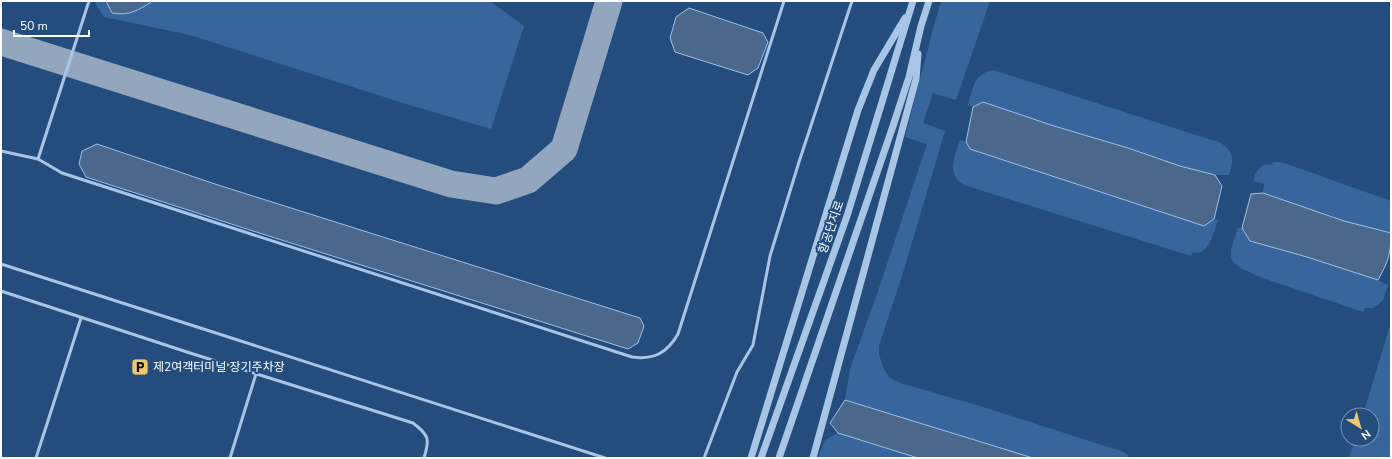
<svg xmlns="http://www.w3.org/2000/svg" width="1392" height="459" viewBox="0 0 1392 459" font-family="'Nunito Sans','Noto Sans KR',sans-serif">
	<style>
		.green { fill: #38669c }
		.water { fill: #4b688c; stroke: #9ec0e7 }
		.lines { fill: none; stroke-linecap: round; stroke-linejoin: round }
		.taxiway { stroke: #92a6be; stroke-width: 27 }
		.service { stroke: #a9c5e6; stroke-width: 3 }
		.tertiary { stroke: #a9c5e6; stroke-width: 7 }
		.labels { text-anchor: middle; stroke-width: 4; stroke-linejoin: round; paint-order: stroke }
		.street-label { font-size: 12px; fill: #fff; stroke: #244d7e }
		.poi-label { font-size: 12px; fill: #fff; stroke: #244d7e; text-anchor: start }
	</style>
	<rect width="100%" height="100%" fill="#244d7e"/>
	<g class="green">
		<polygon points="96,1 490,1 524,26 491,129 403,103 190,35 104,17 95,3"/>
		<polygon points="941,1 990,1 956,100 933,93 923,123 945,131 902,276 879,346 879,355 884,369 889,377 900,383 980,406 1121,451 1127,454 1130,458 1033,458 845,400 850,369 878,291 927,144 905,137 932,33"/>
		<path d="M993,70L1221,143C1235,153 1234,160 1229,175H1215L1180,166L1128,148L1054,126L983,102L973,107L968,105C973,89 973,74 993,70Z"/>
		<path d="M960,140L966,142L970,149L1204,226L1214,219L1218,220C1214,231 1209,257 1193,252L1191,256L964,185C945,173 955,157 960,140Z"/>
		<path d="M1273,162H1281L1301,169L1391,201V233L1344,221L1263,193L1264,184L1253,181C1256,171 1261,162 1272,165Z"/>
		<polygon points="1238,228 1242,228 1250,241 1307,257 1378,280 1388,285 1383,300 1374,308 1365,308 1363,312 1263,278 1242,269 1233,262 1231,257 1231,249"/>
		<polygon points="1391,322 1391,458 1349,458 1355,439 1372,439 1372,415 1363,415"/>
		<polygon points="838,433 918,458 818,458 825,440"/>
	</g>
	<g class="water">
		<path d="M106,1H153C138,10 131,16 112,13Z"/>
		<polygon points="689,8 763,33 768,42 758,68 748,75 675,52 670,38 676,17"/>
		<polygon points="983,102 1054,126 1128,148 1180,166 1215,175 1222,186 1214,219 1204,226 970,149 966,142 973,107"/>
		<polygon points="97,144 218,185 640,318 644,326 638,343 628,349 253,231 86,177 79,164 82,151"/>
		<path d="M1263,193L1344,221L1391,233C1391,254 1388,262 1378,280L1307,257L1250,241L1242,228L1251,194Z"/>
		<polygon points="845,400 1033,458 918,458 838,433 830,423"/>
	</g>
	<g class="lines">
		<polyline class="taxiway" points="1,42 451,184 496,191 528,180 564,149 609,1"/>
		<g class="service">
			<polyline points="1,151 38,159 89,1"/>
			<path d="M38,159L62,173L632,357C654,360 667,353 678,334L784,1"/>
			<polyline points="1,264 605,458"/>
			<path d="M1,291L190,353L413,423C429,435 430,439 424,458"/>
			<polyline points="36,458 81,318"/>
			<polyline points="230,458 256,374"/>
			<polyline points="704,458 737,372 753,345 770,256 799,162 852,1"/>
		</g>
		<g class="tertiary">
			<polyline points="751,458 858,110 874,70 905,18"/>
			<polyline points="761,458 847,216 913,1"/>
			<polyline points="779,458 893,126 909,77 921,26 929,1"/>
			<polyline points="813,458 916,79 918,54"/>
		</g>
	</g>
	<defs>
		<g id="parking-square" transform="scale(0.9)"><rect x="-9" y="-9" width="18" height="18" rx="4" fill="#f0c96d" stroke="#244d7e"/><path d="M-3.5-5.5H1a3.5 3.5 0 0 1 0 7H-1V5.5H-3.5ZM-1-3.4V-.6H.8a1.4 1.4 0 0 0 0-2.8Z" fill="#111"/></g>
	</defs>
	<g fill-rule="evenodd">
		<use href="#parking-square" x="140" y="367"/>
	</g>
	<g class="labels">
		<g class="street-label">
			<text transform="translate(831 227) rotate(-71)" y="4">항공단지로</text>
		</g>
		<g class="poi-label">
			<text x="153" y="371">제2여객터미널 장기주차장</text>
		</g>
	</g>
	<rect width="1392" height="459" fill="none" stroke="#ffffff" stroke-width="4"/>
	<g transform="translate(1360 427) rotate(143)"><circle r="19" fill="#244d7e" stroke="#7c94b2"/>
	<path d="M0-3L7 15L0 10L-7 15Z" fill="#f0c96d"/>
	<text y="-6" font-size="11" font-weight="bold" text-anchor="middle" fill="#ffffff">N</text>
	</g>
	<path d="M14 30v6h75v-6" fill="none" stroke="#ffffff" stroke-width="2"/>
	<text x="20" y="30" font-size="12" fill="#ffffff" stroke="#244d7e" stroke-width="3" paint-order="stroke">50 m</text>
</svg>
